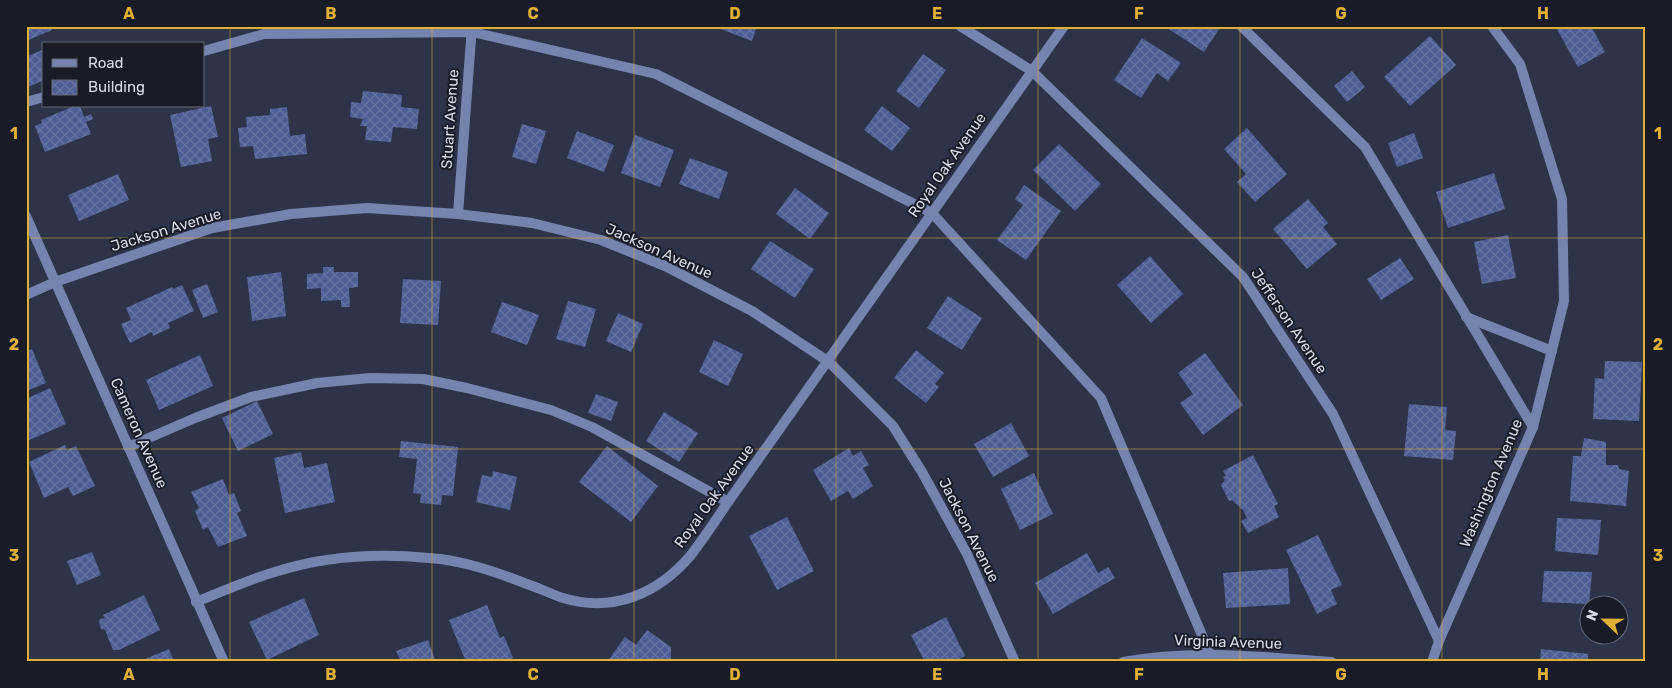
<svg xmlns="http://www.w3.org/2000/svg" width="1672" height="688" viewBox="0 0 1672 688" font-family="Rubik,sans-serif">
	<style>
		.building { fill: url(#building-cross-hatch) }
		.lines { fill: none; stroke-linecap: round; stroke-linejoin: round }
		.lane { stroke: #7583ae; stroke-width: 10 }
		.street { stroke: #7583ae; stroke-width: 10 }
		.grid { fill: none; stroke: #e0b034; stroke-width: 1; stroke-opacity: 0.55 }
		.labels { text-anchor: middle; stroke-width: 4; stroke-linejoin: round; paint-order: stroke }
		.street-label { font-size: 15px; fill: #d7dce9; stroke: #191c26 }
		.neatline { fill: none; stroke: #e0b034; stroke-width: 2 }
		.grid-label { font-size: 16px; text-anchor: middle; font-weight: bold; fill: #e0b034 }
	</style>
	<defs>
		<pattern id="building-cross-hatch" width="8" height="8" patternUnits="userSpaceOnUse" patternTransform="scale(1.25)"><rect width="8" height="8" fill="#4e5e94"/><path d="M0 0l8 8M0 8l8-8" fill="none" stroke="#6774a3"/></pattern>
	</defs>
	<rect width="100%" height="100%" fill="#2d3449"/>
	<g class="building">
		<polygon points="26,26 50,26 52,30 26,41"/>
		<polygon points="713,26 757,26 752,41"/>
		<polygon points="1164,26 1221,26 1204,52"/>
		<polygon points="1555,26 1591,26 1605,52 1578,67"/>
		<polygon points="1430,36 1456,65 1410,106 1384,77"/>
		<polygon points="1142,38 1181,63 1168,81 1157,73 1141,98 1114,80"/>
		<polygon points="44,49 44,80 26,88 26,57"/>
		<polygon points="923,54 946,70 919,108 896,91"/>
		<polygon points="1352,71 1365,87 1347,102 1334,86"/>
		<polygon points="363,91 402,95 401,107 419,109 417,129 393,127 391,142 365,140 367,126 360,126 363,119 350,117 351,102 361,103"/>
		<polygon points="74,106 80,106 84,117 91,114 93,119 86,122 91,134 45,152 35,126 42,123 41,120"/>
		<polygon points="211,106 218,137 208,139 212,161 181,167 170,115"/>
		<polygon points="882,106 910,128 892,151 864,130"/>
		<polygon points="287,107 290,136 305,134 307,154 255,159 253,146 240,147 238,128 247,127 246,117 270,115 270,109"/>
		<polygon points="522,124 546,131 536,164 512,157"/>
		<polygon points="1247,128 1287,174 1255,202 1237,182 1246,174 1224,149"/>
		<polygon points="577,131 614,145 604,172 567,158"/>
		<polygon points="1414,133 1423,158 1397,167 1388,143"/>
		<polygon points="635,135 674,150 660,187 621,173"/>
		<polygon points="1059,144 1101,184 1075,211 1033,170"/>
		<polygon points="690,158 728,172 719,199 679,184"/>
		<polygon points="1494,173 1505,209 1448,228 1436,192"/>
		<polygon points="118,174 129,200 79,221 68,195"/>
		<polygon points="1024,185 1061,211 1026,260 997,240 1023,205 1015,199"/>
		<polygon points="795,188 829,213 810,239 776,214"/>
		<polygon points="1308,199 1328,223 1323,227 1337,244 1307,269 1273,229"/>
		<polygon points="1508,235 1516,278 1482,284 1474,242"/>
		<polygon points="770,241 814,269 795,298 751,269"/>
		<polygon points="1150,256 1183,294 1151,323 1117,285"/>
		<polygon points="1400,258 1414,279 1381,300 1367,279"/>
		<polygon points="323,267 334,267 334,272 358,272 358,287 349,288 350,307 341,307 341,300 321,301 321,288 307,289 307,274 323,273"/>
		<polygon points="281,272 286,316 252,321 247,277"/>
		<polygon points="403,279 441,281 438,325 400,323"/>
		<polygon points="207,284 218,312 203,318 192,290"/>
		<polygon points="182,285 194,311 168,323 170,328 153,336 152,332 130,343 121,324 131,320 126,308 172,287 173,289"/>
		<polygon points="948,296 982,318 962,350 927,328"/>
		<polygon points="568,301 596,309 585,347 556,339"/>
		<polygon points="502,302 539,315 527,345 491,332"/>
		<polygon points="618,313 643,324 631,352 606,341"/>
		<polygon points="714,340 743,354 728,386 699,372"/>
		<polygon points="32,349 46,383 26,391 26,352"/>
		<polygon points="916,350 944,373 935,384 939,387 926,403 894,378"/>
		<polygon points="1205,353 1243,405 1203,435 1180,403 1193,394 1178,373"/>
		<polygon points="200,355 213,386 159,410 146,380"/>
		<polygon points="1605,361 1642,362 1639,421 1593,419 1595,378 1604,379"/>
		<polygon points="50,388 66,424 27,441 26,399"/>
		<polygon points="596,394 618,402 611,421 588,413"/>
		<polygon points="257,401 273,434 238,451 222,418"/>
		<polygon points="1409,404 1447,407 1445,430 1456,431 1453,460 1404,456"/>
		<polygon points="664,412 698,433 679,462 646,441"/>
		<polygon points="1011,423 1029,456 993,477 974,444"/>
		<polygon points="1584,438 1606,442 1606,465 1618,465 1619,469 1629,471 1626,506 1570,501 1573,456 1581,456"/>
		<polygon points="401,441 458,447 453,496 442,495 441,505 420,503 421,494 413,493 417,459 399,457"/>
		<polygon points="65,445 67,450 76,446 95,486 73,496 68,487 44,498 29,462"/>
		<polygon points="607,446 658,486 631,522 579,482"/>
		<polygon points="849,448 853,456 861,451 869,465 863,468 873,486 853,499 848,491 831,501 813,470"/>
		<polygon points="301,452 304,468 327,463 335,502 285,513 274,458"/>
		<polygon points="1253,455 1278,504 1274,506 1279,517 1248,533 1241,521 1247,518 1243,510 1232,500 1229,501 1221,485 1225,480 1223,477 1226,476 1223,471"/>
		<polygon points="493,471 517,477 510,510 476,502 482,475 492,477"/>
		<polygon points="1034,473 1053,514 1020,530 1001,489"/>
		<polygon points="223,479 229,495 234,493 241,511 237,513 247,536 218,547 208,527 203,530 195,511 199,508 191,492"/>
		<polygon points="787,517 814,571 777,590 749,536"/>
		<polygon points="1557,518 1601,520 1598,555 1555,551"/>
		<polygon points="1318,535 1342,585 1331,590 1337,604 1317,614 1286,550"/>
		<polygon points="92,552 101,575 77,585 67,561"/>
		<polygon points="1087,553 1098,573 1108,567 1115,578 1053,614 1035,583"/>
		<polygon points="1288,568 1290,604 1226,608 1223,573"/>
		<polygon points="1544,571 1592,572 1589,604 1542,602"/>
		<polygon points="144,595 160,630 119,650 113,650 105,630 101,629 99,622 100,619 105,618 103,615"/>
		<polygon points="304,598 319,635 267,660 249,622"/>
		<polygon points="487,605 500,638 504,636 513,658 504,662 466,662 449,620"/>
		<polygon points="946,617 965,656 953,662 925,662 911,635"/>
		<polygon points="647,630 671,647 671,660 669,662 607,662 625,637 636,645"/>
		<polygon points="428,640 436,662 401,662 396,651"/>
		<polygon points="169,649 174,662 131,662 136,660 140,661"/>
		<polygon points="1541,649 1588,654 1588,662 1540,662"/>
	</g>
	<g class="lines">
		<g class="lane">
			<polyline points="1241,26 1365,147 1533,427"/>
			<polyline points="204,51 264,34 472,32 656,74 932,213 1101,398 1210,654"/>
			<polyline points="26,102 44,97"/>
			<polyline points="1466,317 1552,351"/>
			<polyline points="128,447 195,418 251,397 317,383 370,378 423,379 467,388 551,410 592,427 728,502"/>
		</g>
		<g class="street">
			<polyline points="960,26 1032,71 1243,277 1333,414 1439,641"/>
			<polyline points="458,214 472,26"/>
			<polyline points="26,216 224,662"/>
			<polyline points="26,295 55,282 212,228 291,214 367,208 458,214 532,223 601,240 665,266 752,311 829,362 893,426 922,472 967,554 1015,662"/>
			<path d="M196,602C223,591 250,579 278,571C326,556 378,553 429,558C462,560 496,572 527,584C539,588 551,594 563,598C613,613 658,594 691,555C704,538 716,520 728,502L1064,26"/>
			<path d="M1123,662C1193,649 1262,657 1332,662"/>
			<polyline points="1432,662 1439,641 1533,427 1564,301 1562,199 1520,64 1492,26"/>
		</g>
	</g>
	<path class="grid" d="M230,26V662M432,26V662M634,26V662M836,26V662M1038,26V662M1240,26V662M1442,26V662M26,238H1646M26,449H1646"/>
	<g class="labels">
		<g class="street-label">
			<text transform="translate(450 119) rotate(-86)" y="5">Stuart Avenue</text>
			<text transform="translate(947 165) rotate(-55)" y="5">Royal Oak Avenue</text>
			<text transform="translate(166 230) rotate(-17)" y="5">Jackson Avenue</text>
			<text transform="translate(659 251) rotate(24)" y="5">Jackson Avenue</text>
			<text transform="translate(1289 321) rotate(56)" y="5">Jefferson Avenue</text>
			<text transform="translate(139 433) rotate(66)" y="5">Cameron Avenue</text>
			<text transform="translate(1491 483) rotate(-67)" y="5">Washington Avenue</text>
			<text transform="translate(714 496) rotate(-54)" y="5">Royal Oak Avenue</text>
			<text transform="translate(969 530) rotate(63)" y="5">Jackson Avenue</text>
			<text transform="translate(1228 642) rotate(2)" y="5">Virginia Avenue</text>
		</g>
	</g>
	<rect width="1672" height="688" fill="none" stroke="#191c26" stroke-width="55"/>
	<rect x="42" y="42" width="162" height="65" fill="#191c26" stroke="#656974"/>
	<rect x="52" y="59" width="25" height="8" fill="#7583ae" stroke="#656974"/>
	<text x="88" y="68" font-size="15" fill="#d7dce9">Road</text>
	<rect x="52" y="80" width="25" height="15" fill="url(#building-cross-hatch)" stroke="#656974"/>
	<text x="88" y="92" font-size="15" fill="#d7dce9">Building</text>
	<g transform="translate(1604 620) rotate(292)"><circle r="24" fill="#191c26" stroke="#656974"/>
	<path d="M0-4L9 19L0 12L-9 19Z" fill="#e0b034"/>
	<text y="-8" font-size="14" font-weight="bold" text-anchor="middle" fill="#d7dce9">N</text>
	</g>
	<rect x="28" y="28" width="1616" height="632" class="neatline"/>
	<g class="grid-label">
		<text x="129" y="19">A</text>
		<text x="331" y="19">B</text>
		<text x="533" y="19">C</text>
		<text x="735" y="19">D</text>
		<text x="937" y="19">E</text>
		<text x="1139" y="19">F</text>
		<text x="1341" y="19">G</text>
		<text x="1543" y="19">H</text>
		<text x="14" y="139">1</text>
		<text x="1658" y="139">1</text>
		<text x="14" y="350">2</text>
		<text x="1658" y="350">2</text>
		<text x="14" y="561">3</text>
		<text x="1658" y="561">3</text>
		<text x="129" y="680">A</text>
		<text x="331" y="680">B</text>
		<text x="533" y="680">C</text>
		<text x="735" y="680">D</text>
		<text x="937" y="680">E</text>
		<text x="1139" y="680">F</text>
		<text x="1341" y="680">G</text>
		<text x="1543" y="680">H</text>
	</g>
</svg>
